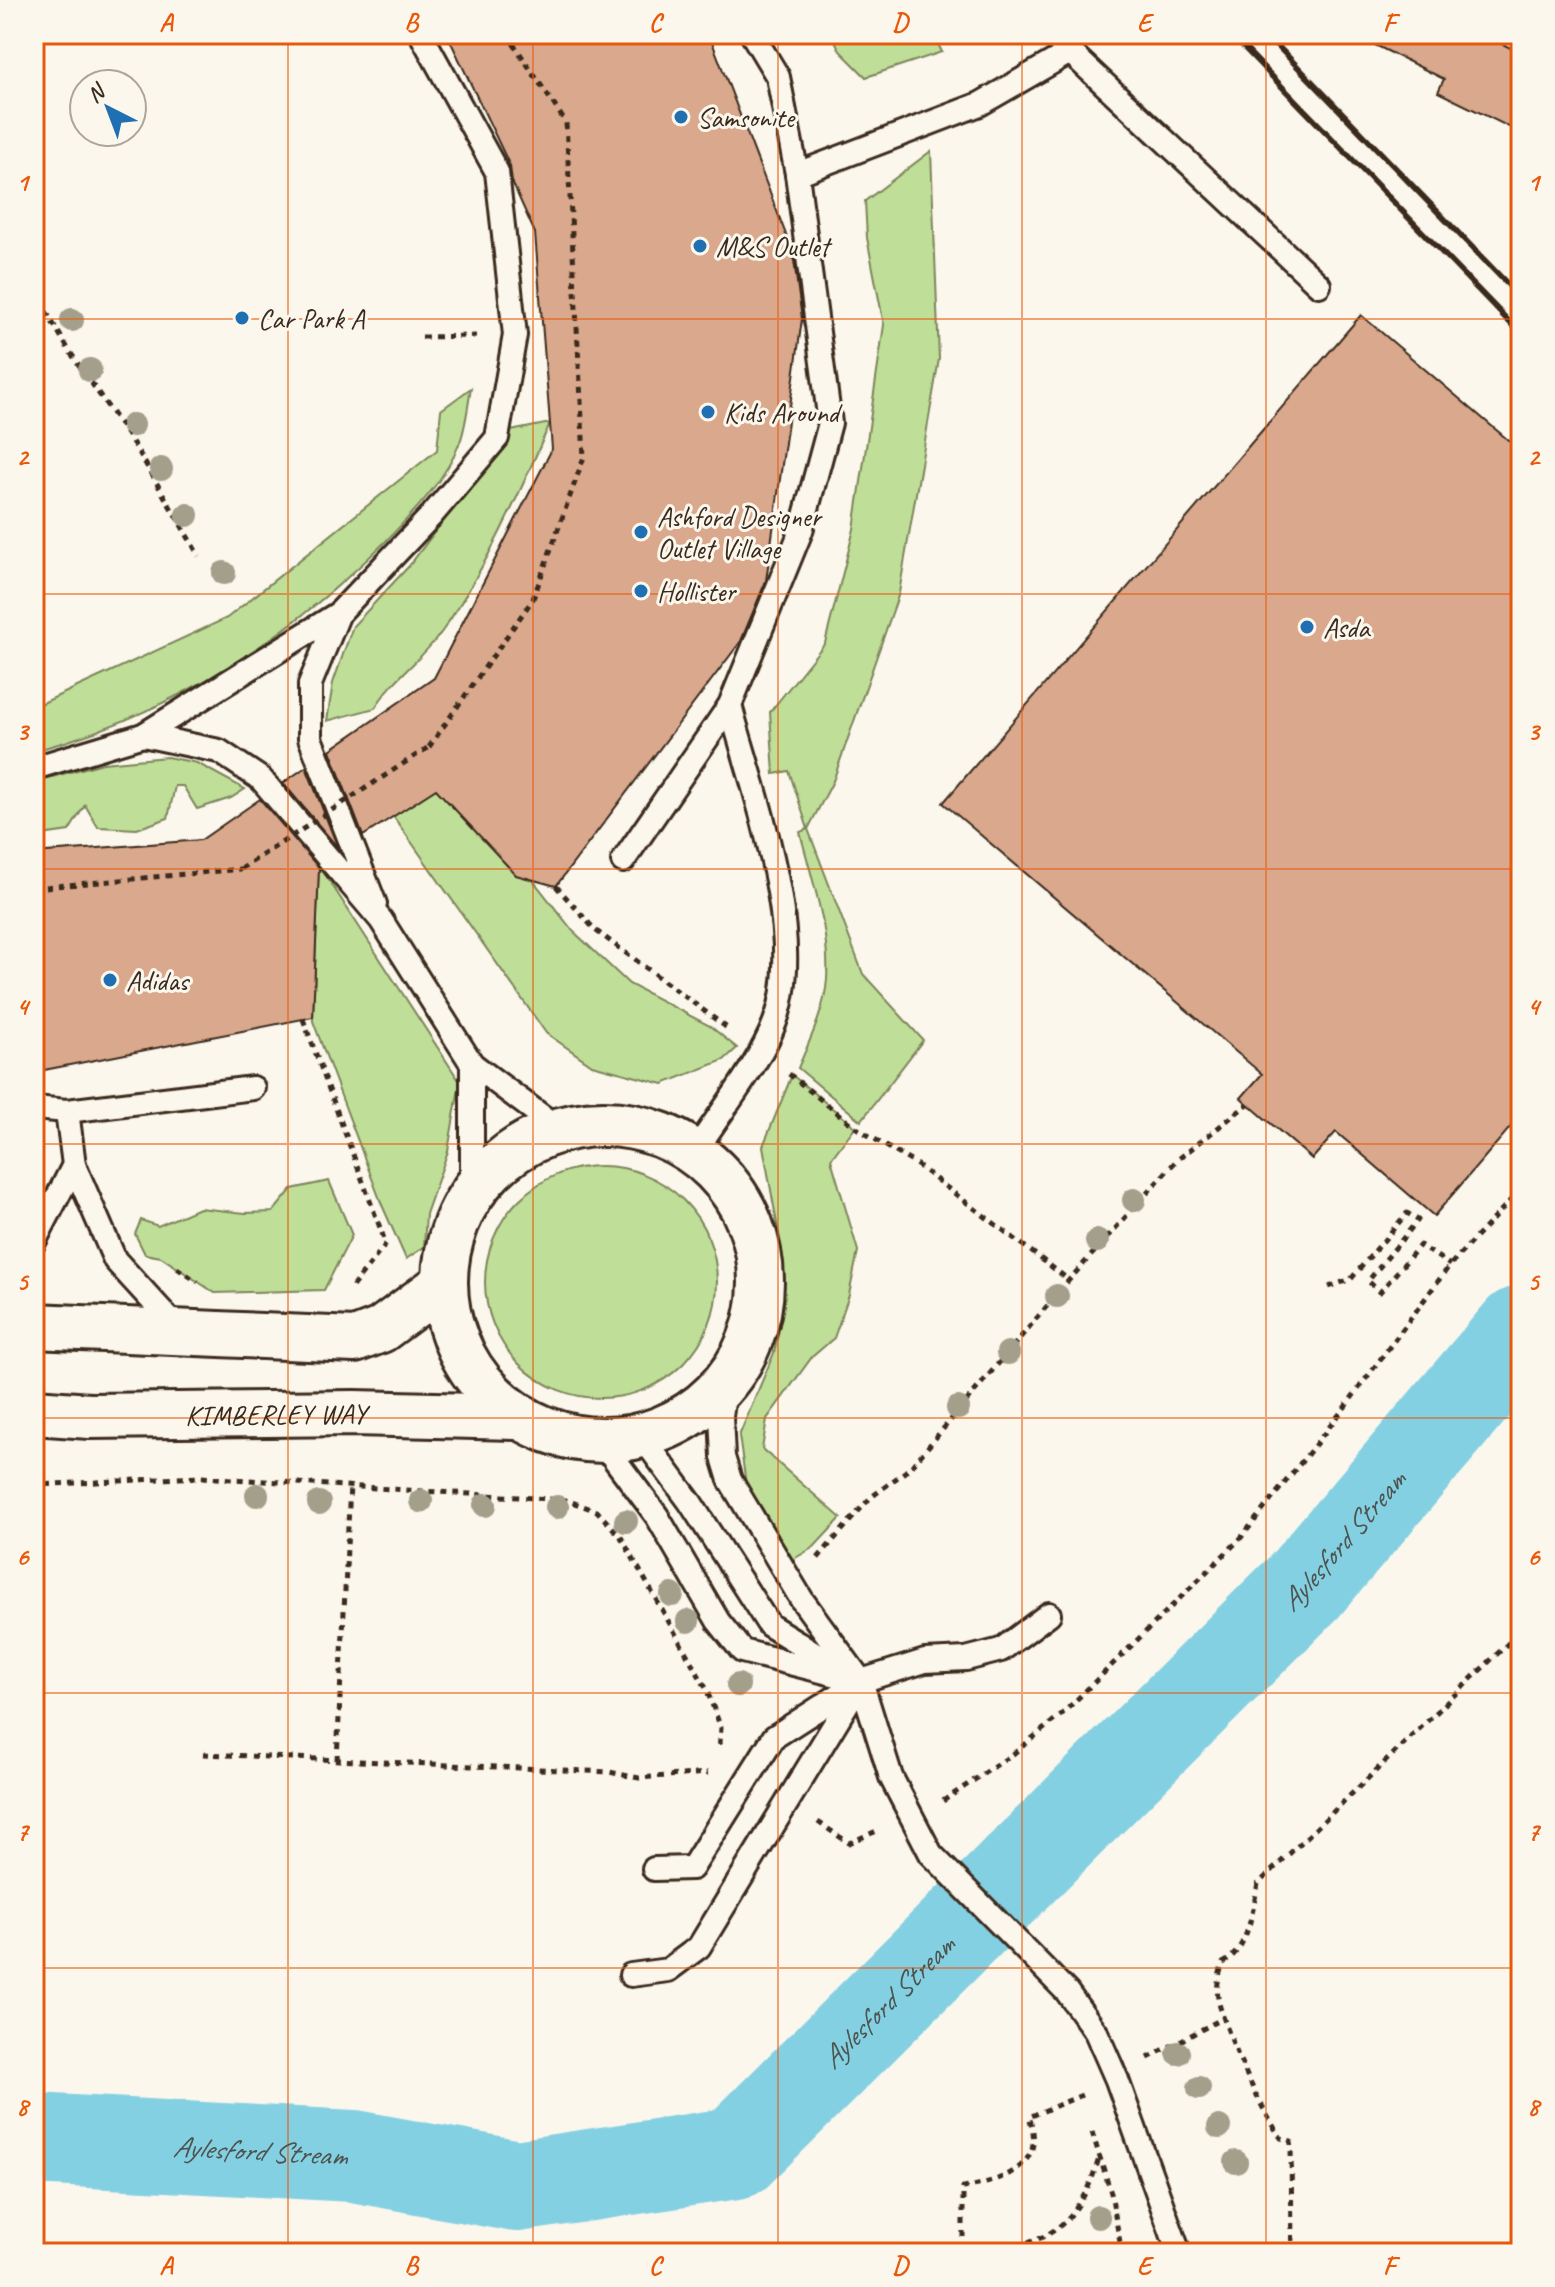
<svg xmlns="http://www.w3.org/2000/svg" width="1555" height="2287" viewBox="0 0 1555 2287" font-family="Caveat,sans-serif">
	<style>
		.green { fill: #bfdf98; stroke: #7d845b; stroke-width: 2 }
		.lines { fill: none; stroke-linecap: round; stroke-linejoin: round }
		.river { stroke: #84d0e3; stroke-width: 92 }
		.building { fill: #daa98d; stroke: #3b2a1e; stroke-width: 2 }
		.lane-casing { stroke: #3b2a1e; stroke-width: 28 }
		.street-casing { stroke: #3b2a1e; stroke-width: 50 }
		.path { stroke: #3b2a1e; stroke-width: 5; stroke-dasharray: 6 6; stroke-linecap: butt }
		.lane { stroke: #fbf7ec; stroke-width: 22 }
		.street { stroke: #fbf7ec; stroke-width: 44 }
		.rail { stroke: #3b2a1e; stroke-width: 6 }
		.path-bridge { stroke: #3b2a1e; stroke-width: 5; stroke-dasharray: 6 6; stroke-linecap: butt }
		.tree { fill: #a49f8b }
		.grid { fill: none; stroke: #e8590c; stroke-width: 2; stroke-opacity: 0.55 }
		.poi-dot { fill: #1f6fb2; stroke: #fbf7ec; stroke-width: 3 }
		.labels { text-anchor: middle; stroke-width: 6; stroke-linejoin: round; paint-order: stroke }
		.poi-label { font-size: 28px; fill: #3b2a1e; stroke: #fbf7ec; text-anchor: start }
		.street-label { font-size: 28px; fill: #3b2a1e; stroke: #fbf7ec }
		.water-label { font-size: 30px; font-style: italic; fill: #4d544f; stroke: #fbf7ec }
		.neatline { fill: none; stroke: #e8590c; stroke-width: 3 }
		.grid-label { font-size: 26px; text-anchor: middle; font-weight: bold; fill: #e8590c }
	</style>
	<rect width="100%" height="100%" fill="#fbf7ec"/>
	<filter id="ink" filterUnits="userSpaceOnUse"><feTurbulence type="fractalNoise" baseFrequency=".0125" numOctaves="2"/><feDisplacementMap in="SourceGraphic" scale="16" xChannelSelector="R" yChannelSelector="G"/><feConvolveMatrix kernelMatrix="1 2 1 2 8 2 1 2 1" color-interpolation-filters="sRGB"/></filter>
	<g filter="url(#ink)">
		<g class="green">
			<polygon points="832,34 933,34 942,52 866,77 840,51"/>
			<path d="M931,151L939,359L899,593L833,781L808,829L863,974L923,1040L861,1121L798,1068C810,1040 825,1009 827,979C830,929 812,880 800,832L808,829L789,771L774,774L770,712L825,643L854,529L884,325L867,238L865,201Z"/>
			<path d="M471,388C468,405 466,426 460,442C446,480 412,514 384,543C285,641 170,715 34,751V707L227,618L437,450L441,410Z"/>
			<path d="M550,423C520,493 486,568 443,630C422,660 393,678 375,708L327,721L333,683L353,626L409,566L511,431Z"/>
			<polygon points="167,757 197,763 245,789 231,798 197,809 183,786 175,786 168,818 137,829 98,827 85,805 69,831 34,836 34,782 103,763"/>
			<polygon points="436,789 532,879 573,931 629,984 710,1026 737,1048 724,1060 663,1084 592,1065 546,1033 393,816"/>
			<polygon points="319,865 460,1082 448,1151 426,1214 424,1247 406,1259 382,1205 313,1021"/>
			<polygon points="792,1075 855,1127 831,1159 858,1251 849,1295 834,1338 812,1357 767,1419 762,1449 841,1518 814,1547 792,1560 746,1484 739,1436 774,1353 784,1306 784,1262 763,1146"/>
			<circle cx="601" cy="1282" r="116"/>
			<polygon points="329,1181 352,1235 324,1290 215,1293 161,1257 145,1254 135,1234 141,1220 158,1226 199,1208 245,1213 273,1212 292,1189"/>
		</g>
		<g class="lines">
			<path class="river" id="s1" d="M34,2139L354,2156L517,2186L736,2153L1304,1587L1521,1332"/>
		</g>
		<g class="building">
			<polygon points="447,34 709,34 793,253 802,319 766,581 741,641 556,886 516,875 436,789 363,836 330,750 434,678 552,449 535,233 512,182 510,166"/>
			<polygon points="1353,34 1482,34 1521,53 1521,133 1438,92 1444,79"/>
			<polygon points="1361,315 1521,451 1521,1115 1434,1216 1336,1132 1312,1159 1241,1098 1262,1074 943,803"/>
			<polygon points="306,767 338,848 283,783"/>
			<polygon points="260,799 319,868 313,1017 34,1072 34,853 201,840"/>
		</g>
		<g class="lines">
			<g class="lane-casing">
				<g id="lane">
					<polyline points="1051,34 1319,285"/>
					<polyline points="797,174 980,104 1070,52"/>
					<polyline points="339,613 310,684 310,738 375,904"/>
					<polyline points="143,735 219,751 261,779 381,920 472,1064 559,1129"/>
					<polyline points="34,768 143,735 339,613 431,516 497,438 515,335 497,172 421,34"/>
					<polyline points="623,861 730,705 801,531 830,423 797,174 778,77 752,34"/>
					<polyline points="472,1064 472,1190"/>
					<polyline points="34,1108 67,1111 253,1088"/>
					<polyline points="67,1111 74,1165 115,1260 180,1331"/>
					<path d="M695,1152C720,1112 759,1065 775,1022C808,937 753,791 730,705"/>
					<polyline points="34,1242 74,1165"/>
					<polyline points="726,1382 721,1416 723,1457 730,1480 802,1600 861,1681 891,1777 931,1854 1067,1992 1096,2032 1117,2080 1179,2253"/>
					<polyline points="642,1437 690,1502 769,1625 839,1668"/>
					<polyline points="601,1441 657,1516 718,1621 742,1651 861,1681"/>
					<polyline points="654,1869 692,1868 774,1737 861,1681 925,1661 966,1659 1001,1650 1049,1614"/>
					<polyline points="631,1975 668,1970 699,1947 858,1686"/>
				</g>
			</g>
			<g class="street-casing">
				<g id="street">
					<circle cx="603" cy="1282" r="158"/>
					<polyline points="34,1326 355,1340 381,1330 443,1284"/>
					<path id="s2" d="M34,1412L90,1416L354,1413L516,1417"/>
				</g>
			</g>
			<g class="path">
				<polyline points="34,291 70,352 137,449 199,556"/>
				<polyline points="422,337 478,336"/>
				<polyline points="429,747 533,599 584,457 566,123 507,34"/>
				<polyline points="556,886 595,930 730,1030"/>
				<polyline points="34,888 241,869"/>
				<polyline points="303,1019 386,1244 352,1287"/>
				<polyline points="789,1074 855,1127 917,1165 1069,1280"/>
				<polyline points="177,1268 198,1282"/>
				<polyline points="1329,1287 1351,1279 1407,1213 1418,1220 1368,1281 1380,1292 1420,1245 1450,1265"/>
				<polyline points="34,1485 201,1477 566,1500 597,1511 621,1537 706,1688 721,1728 719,1750"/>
				<polyline points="818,1558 870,1498 910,1468 1069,1280 1176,1161 1248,1104"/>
				<polyline points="203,1754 609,1772 639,1778 708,1773"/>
				<polyline points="337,1760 350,1484"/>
				<polyline points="943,1801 1013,1754 1062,1714 1240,1539 1342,1411 1450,1265 1521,1189"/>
				<polyline points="818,1822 849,1843 879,1830"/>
				<polyline points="1148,2058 1225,2017"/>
				<polyline points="1092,2132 1111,2193 1122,2253"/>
				<path d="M963,2249V2188C1002,2181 1048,2166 1029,2117L1082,2095"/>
				<path d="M908,2253C1001,2247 1067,2265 1099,2158"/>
				<path d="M1292,2253L1291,2141L1281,2138C1259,2106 1231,2044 1220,2007C1215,1991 1218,1978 1223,1963C1249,1949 1252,1911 1258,1884L1521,1631"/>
			</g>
			<use href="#lane" class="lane"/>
			<use href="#street" class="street"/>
			<g class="rail">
				<polyline points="1231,34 1521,334"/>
				<polyline points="1266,34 1521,298"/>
			</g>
			<polyline class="path-bridge" points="241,869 429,747"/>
		</g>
		<g class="tree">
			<circle cx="72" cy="320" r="12"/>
			<circle cx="90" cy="370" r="12"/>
			<circle cx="133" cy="425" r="12"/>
			<circle cx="161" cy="469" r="12"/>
			<circle cx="187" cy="515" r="12"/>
			<circle cx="224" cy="573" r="12"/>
			<circle cx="1134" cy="1200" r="12"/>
			<circle cx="1097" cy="1241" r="12"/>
			<circle cx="1057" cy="1296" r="12"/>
			<circle cx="1008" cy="1353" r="12"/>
			<circle cx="958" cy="1408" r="12"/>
			<circle cx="257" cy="1495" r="12"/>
			<circle cx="421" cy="1501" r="12"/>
			<circle cx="319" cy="1503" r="12"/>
			<circle cx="485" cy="1505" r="12"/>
			<circle cx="557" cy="1507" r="12"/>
			<circle cx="626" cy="1521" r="12"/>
			<circle cx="672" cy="1595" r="12"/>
			<circle cx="688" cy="1621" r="12"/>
			<circle cx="738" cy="1685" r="12"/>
			<circle cx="1178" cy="2053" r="12"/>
			<circle cx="1199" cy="2088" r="12"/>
			<circle cx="1219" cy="2127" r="12"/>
			<circle cx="1236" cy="2162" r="12"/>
			<circle cx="1098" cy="2217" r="12"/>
		</g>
	</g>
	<path class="grid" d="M288,34V2253M533,34V2253M778,34V2253M1022,34V2253M1266,34V2253M34,319H1521M34,594H1521M34,869H1521M34,1144H1521M34,1418H1521M34,1693H1521M34,1968H1521"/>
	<g class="poi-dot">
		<circle cx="681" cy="117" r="8"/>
		<circle cx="700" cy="246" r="8"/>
		<circle cx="242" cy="318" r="8"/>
		<circle cx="708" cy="412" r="8"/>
		<circle cx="641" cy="532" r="8"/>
		<circle cx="641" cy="591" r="8"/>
		<circle cx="1307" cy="627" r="8"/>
		<circle cx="110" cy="980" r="8"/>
	</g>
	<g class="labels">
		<g class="poi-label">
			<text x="697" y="127">Samsonite</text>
			<text x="716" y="256">M&amp;S Outlet</text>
			<text x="258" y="328">Car Park A</text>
			<text x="724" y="422">Kids Around</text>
			<text x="657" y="526">Ashford Designer<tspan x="657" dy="32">Outlet Village</tspan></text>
			<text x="657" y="601">Hollister</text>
			<text x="1323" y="637">Asda</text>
			<text x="126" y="990">Adidas</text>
		</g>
		<g class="street-label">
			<text dy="10" stroke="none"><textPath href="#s2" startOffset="242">KIMBERLEY WAY</textPath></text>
		</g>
		<g class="water-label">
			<text dy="10" stroke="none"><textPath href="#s1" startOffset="1570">Aylesford Stream</textPath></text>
			<text dy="10" stroke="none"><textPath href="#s1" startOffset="922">Aylesford Stream</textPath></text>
			<text dy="10" stroke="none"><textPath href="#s1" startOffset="226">Aylesford Stream</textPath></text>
		</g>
	</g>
	<rect width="1555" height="2287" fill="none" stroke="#fbf7ec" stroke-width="88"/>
	<g transform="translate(108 108) rotate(318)"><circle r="38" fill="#fbf7ec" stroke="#aea59a" stroke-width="2"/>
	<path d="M0-6L14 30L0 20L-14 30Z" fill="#1f6fb2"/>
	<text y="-12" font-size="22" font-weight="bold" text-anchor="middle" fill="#3b2a1e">N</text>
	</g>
	<rect x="44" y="44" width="1467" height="2199" class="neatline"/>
	<g class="grid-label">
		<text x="166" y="31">A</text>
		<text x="411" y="31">B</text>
		<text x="655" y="31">C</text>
		<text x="900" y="31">D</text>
		<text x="1144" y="31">E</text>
		<text x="1389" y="31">F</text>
		<text x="22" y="191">1</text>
		<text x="1533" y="191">1</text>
		<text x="22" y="465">2</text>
		<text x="1533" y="465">2</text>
		<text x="22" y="740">3</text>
		<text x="1533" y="740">3</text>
		<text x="22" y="1015">4</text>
		<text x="1533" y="1015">4</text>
		<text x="22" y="1290">5</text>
		<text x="1533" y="1290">5</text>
		<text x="22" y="1565">6</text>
		<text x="1533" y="1565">6</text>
		<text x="22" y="1840">7</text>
		<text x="1533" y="1840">7</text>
		<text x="22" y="2115">8</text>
		<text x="1533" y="2115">8</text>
		<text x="166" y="2274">A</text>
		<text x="411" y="2274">B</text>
		<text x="655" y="2274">C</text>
		<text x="900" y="2274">D</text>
		<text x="1144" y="2274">E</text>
		<text x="1389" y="2274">F</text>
	</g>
</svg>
